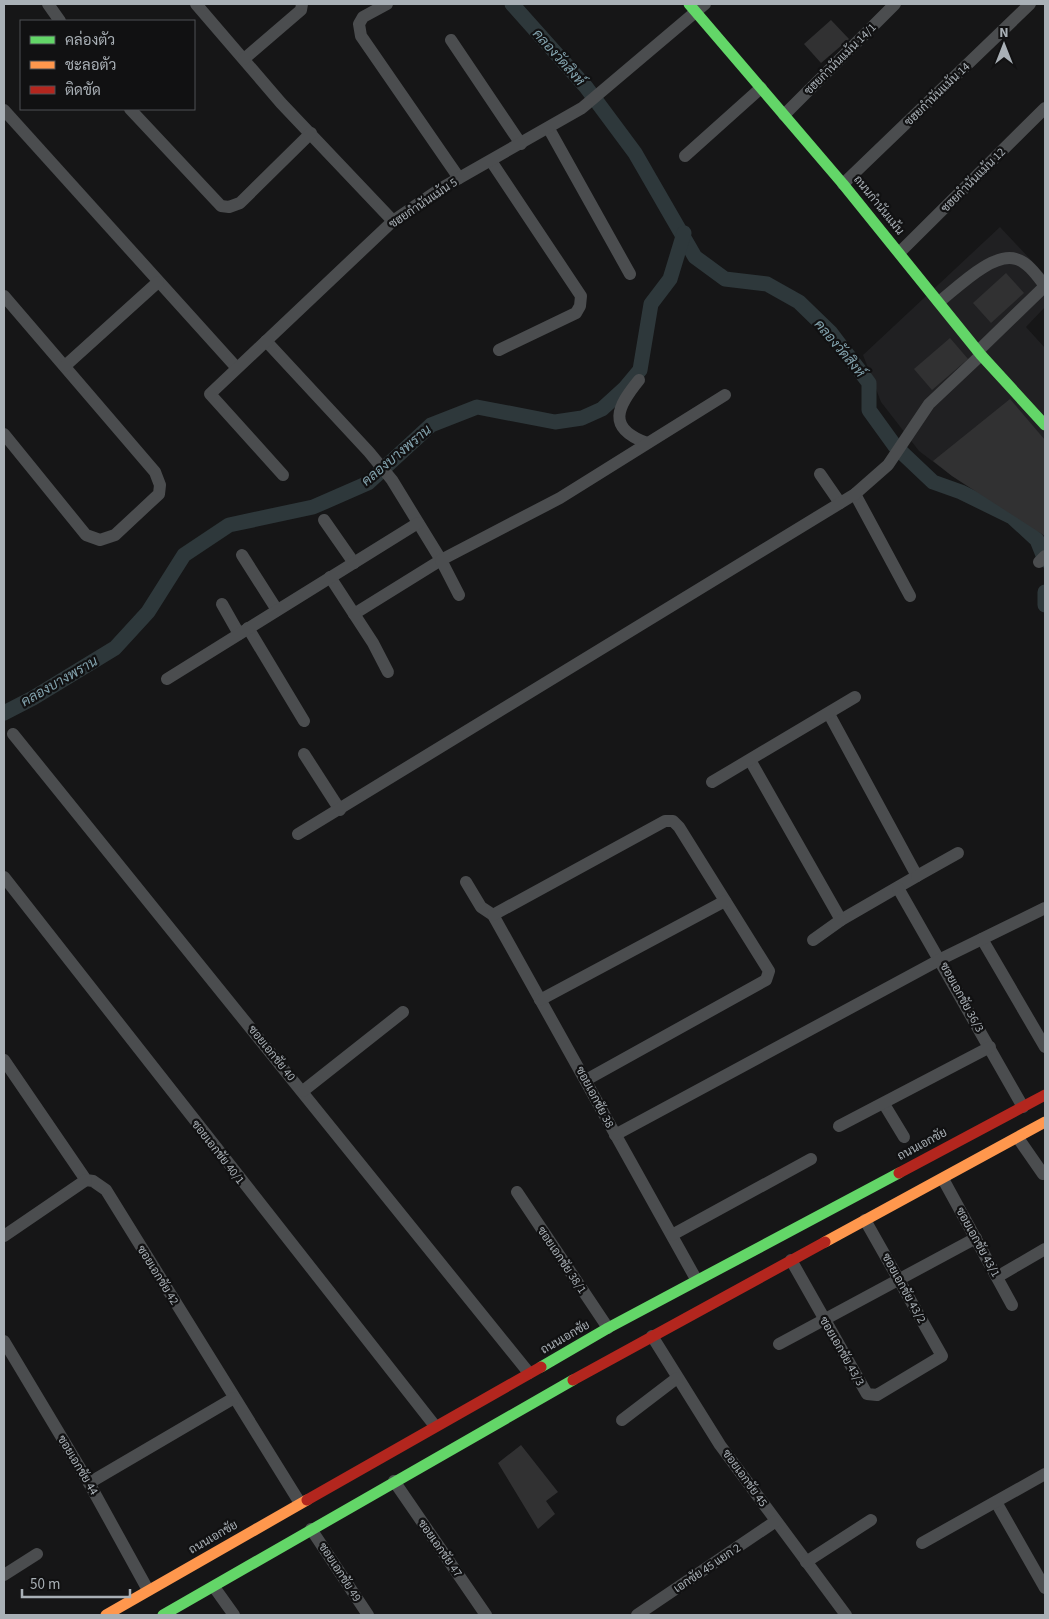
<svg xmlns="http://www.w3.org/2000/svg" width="1049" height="1619" viewBox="0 0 1049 1619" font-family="'Source Sans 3',Sarabun,sans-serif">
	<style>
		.built { fill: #202022 }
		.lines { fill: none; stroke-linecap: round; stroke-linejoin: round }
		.canal { stroke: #2e383b; stroke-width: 15 }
		.building { fill: #313132 }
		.street { stroke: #4b4d4f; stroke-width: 12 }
		.fast { stroke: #63d668; stroke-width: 11 }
		.slow { stroke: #ff974d; stroke-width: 11 }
		.jam { stroke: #b3261e; stroke-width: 11 }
		.labels { text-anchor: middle; stroke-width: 4.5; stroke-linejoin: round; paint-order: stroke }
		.street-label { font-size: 12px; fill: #a9b0b6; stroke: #111112 }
		.water-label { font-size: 14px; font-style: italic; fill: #83a3ae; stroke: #111112 }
	</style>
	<rect width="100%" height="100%" fill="#161617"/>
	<polygon class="built" points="1000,227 1045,275 1045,307 1026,327 1045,348 1045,538 952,476 919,451 881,402 863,355"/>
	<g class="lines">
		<g class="canal">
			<polyline points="512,4 586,87 635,153 695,257 725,279 767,284 799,302 831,333 869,383 869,410 895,446 933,482 961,492 1012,517 1037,540 1045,560"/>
			<polyline points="1045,592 1045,605"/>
			<polyline points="4,713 33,698 115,648 148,612 184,555 229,525 313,507 368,483 431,425 477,407 555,422 582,418 602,409 625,388 640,370 651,304 670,279 684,233"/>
		</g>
	</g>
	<g class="building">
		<polygon points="831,20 849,39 821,63 804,44"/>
		<polygon points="1006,273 1024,293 991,323 973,303"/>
		<polygon points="950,338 968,359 932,390 914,369"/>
		<polygon points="1010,399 1045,440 1045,536 952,476 933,461"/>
		<polygon points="521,1445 558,1492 546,1501 555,1514 538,1529 498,1463"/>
	</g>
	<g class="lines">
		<g class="street">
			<polyline points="48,4 60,21"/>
			<polyline points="196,4 281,103 393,221"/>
			<polyline points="387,4 363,17 359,24 361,36 459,178"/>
			<polyline points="451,40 521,144"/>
			<polyline points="244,59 301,10 302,4"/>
			<polyline points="130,109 221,206 229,207 240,203 311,133"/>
			<polyline points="4,110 236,367"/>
			<polyline points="784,115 895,4"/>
			<polyline points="549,129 630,274"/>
			<polyline points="685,156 761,88"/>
			<polyline points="491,161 581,296 580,306 576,313 499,350"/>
			<polyline points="843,184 1030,4"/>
			<polyline points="900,252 1045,108"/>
			<polyline points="4,296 155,472 160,485 159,494 115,535 100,540 86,535 4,434"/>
			<path d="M939,302C957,288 992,252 1016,259C1028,262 1038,277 1045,286L978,351"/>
			<polyline points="266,341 369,452 392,480 441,560 354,614"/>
			<polyline points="65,366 158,282"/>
			<path d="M639,380C617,407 606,428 647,443"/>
			<polyline points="820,474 840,503"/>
			<polyline points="283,475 210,394 393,221 440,189 582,108 705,4"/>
			<polyline points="855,494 910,596"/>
			<polyline points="324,520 354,563"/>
			<polyline points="242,555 277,610"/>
			<polyline points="1039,562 1045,556"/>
			<polyline points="330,577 373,643 388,672"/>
			<polyline points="459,595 441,560 560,498 725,395"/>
			<polyline points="222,604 239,634"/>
			<polyline points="248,628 304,721"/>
			<polyline points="167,679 418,523"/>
			<polyline points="13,734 529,1373"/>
			<polyline points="304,754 340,810"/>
			<polyline points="750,760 841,920 917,876 829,714"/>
			<polyline points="712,782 855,697"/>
			<polyline points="298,834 855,494 888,465 929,404 981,355"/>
			<polyline points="917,876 958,853"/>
			<polyline points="4,877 435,1426"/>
			<polyline points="466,882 481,907 493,915 696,1279"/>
			<polyline points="898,888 1023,1107"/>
			<polyline points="493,915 665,821 673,821 679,827 769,971 766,980 586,1080"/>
			<polyline points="982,939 1045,1047"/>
			<polyline points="813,940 841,920"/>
			<polyline points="540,1000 725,901"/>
			<polyline points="4,1060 86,1180 93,1181 106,1190 300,1503"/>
			<polyline points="303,1091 403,1012"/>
			<polyline points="884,1104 904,1137"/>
			<polyline points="839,1126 990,1047"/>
			<polyline points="615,1135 941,959 1045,908"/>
			<polyline points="1018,1138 1043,1174"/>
			<polyline points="943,1179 1012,1305"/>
			<polyline points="517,1192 608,1328"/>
			<polyline points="672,1235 811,1159"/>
			<polyline points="4,1236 86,1180"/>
			<polyline points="791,1260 867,1394 877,1395 942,1356 865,1220"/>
			<polyline points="997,1277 1045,1249"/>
			<polyline points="652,1336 720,1445 846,1615"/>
			<polyline points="4,1341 89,1483 148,1590"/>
			<polyline points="779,1344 976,1238"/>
			<polyline points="622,1420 677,1378"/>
			<polyline points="394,1481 486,1615"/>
			<polyline points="89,1483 234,1398"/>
			<polyline points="996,1502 1045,1588"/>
			<polyline points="311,1529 368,1615"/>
			<polyline points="922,1543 1045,1474"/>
			<polyline points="806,1562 871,1520"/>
			<polyline points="4,1575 37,1554"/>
			<polyline points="214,1587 234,1615"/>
			<polyline points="637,1615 776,1521"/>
		</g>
		<g class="fast">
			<polyline points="689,4 843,184 981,355 1045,425"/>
			<polyline points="541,1367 608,1328 899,1173"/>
			<polyline points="163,1615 573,1380"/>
		</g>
		<g class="slow">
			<polyline points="825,1242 1045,1122"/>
			<polyline points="106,1615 307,1500"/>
		</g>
		<g class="jam">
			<polyline points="899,1173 1045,1095"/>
			<polyline points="573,1380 825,1242"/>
			<polyline points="307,1500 541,1367"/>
		</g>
	</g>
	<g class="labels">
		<g class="street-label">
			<text transform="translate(840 59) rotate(-45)" y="4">ซฮยกำนันแม้น 14/1</text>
			<text transform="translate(937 94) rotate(-44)" y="4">ซฮยกำนันแม้น 14</text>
			<text transform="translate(973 180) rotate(-45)" y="4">ซฮยกำนันแม้น 12</text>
			<text transform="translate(423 203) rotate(-34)" y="4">ซฮยกำนันแม้น 5</text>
			<text transform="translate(879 205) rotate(51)" y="4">ถนนกำนันแม้น</text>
			<text transform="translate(962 997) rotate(61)" y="4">ซอยเอกชัย 36/3</text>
			<text transform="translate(272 1053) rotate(51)" y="4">ซอยเอกชัย 40</text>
			<text transform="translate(595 1097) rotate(62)" y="4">ซอยเอกชัย 38</text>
			<text transform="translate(922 1144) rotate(-28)" y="4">ถนนเอกชัย</text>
			<text transform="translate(218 1152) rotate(52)" y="4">ซอยเอกชัย 40/1</text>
			<text transform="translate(978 1242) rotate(61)" y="4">ซอยเอกชัย 43/1</text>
			<text transform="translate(562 1260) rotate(56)" y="4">ซอยเอกชัย 38/1</text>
			<text transform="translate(158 1275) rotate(58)" y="4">ซอยเอกชัย 42</text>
			<text transform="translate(904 1288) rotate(61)" y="4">ซอยเอกชัย 43/2</text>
			<text transform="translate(565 1337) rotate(-30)" y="4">ถนนเอกชัย</text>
			<text transform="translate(842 1351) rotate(60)" y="4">ซอยเอกชัย 43/3</text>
			<text transform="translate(78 1465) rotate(59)" y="4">ซอยเอกชัย 44</text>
			<text transform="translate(745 1478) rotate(54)" y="4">ซอยเอกชัย 45</text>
			<text transform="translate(213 1537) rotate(-30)" y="4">ถนนเอกชัย</text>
			<text transform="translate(440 1548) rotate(55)" y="4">ซอยเอกชัย 47</text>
			<text transform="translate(707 1568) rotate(-34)" y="4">เอกชัย 45 แยก 2</text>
			<text transform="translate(340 1572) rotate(57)" y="4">ซอยเอกชัย 49</text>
		</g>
		<g class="water-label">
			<text transform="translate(559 57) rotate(48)" y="5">คลองวัดสิงห์</text>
			<text transform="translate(840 348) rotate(50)" y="5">คลองวัดสิงห์</text>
			<text transform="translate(396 455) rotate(-40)" y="5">คลองบางพราน</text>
			<text transform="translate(59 681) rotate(-30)" y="5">คลองบางพราน</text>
		</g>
	</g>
	<rect width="1049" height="1619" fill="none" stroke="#a9b0b6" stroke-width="10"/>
	<rect x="20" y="20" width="175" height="90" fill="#111112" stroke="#4e5154"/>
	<rect x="30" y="36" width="25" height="8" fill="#63d668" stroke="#4e5154"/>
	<text x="65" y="45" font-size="15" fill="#a9b0b6">คล่องตัว</text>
	<rect x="30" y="61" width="25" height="8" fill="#ff974d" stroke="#4e5154"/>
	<text x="65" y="70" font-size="15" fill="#a9b0b6">ชะลอตัว</text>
	<rect x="30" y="86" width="25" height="8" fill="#b3261e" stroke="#4e5154"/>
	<text x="65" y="95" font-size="15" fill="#a9b0b6">ติดขัด</text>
	<g transform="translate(1004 45)" stroke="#111112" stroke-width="4" paint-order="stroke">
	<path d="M0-4L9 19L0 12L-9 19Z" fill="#a9b0b6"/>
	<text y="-8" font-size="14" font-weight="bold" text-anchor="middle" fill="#a9b0b6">N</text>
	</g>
	<path d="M22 1589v8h108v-8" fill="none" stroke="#a9b0b6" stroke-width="2.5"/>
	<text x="30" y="1589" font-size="15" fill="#a9b0b6" stroke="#111112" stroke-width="4" paint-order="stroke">50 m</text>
</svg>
